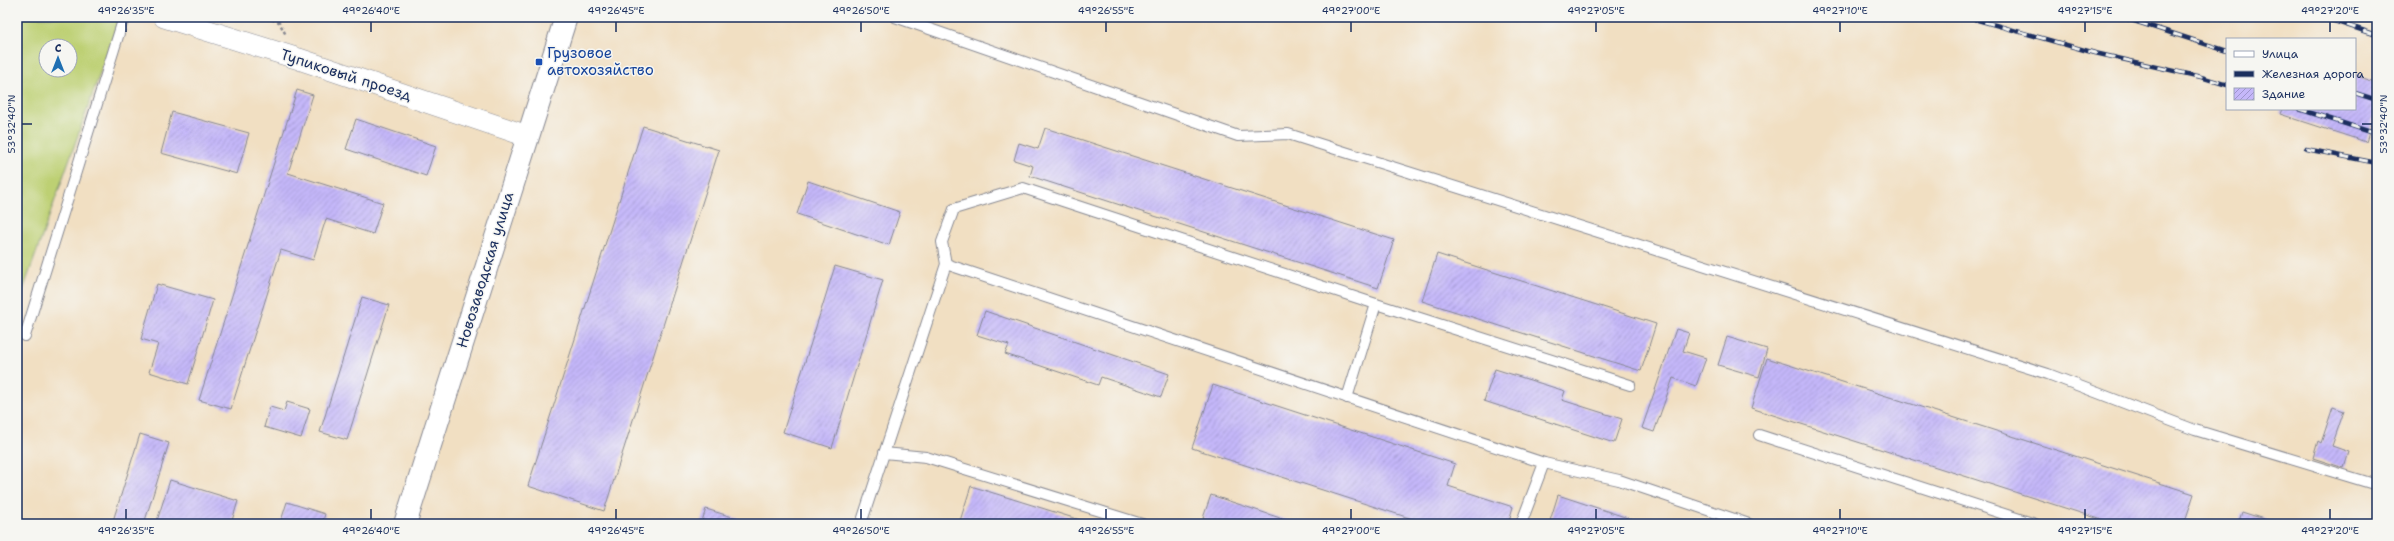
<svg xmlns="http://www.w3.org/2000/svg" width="2394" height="541" viewBox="0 0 2394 541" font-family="'Shantell Sans',sans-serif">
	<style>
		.garden { fill: #bdd073; stroke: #6c8068; fill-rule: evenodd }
		.building { fill: url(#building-hatch) }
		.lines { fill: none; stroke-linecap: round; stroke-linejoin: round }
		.service-casing { stroke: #868790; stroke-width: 12 }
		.minor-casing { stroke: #868790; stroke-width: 22 }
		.primary-casing { stroke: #868790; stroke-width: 24 }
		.path { stroke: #868790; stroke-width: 2.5; stroke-dasharray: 3 3; stroke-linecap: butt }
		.service { stroke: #fff; stroke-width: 10 }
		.minor { stroke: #fff; stroke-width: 21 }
		.primary { stroke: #fff; stroke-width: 22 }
		.rail-casing { stroke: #1b2f5e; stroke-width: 4.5 }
		.rail { stroke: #f6f6f2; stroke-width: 3; stroke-dasharray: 9; stroke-linecap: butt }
		.ticks { fill: none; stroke: #1b2f5e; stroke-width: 1.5 }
		.transit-dot { fill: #1a4fb4; stroke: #f6f6f2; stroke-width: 1.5 }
		.labels { text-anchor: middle; stroke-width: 3; stroke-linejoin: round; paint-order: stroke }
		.transit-label { font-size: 15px; fill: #164399; stroke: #f6f6f2; text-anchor: start }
		.street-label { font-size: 15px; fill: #1b2f5e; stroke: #f6f6f2 }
		.neatline { fill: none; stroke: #1b2f5e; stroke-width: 1.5 }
		.ticks-label { font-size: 10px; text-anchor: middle; fill: #1b2f5e }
	</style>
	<defs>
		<pattern id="building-hatch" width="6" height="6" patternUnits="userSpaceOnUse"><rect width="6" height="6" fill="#c5b7f9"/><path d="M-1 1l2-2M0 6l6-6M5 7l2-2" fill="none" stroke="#9f95cd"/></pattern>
	</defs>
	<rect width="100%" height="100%" fill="#f6f6f2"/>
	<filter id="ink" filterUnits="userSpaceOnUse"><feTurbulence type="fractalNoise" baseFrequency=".025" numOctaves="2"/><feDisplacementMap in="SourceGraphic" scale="8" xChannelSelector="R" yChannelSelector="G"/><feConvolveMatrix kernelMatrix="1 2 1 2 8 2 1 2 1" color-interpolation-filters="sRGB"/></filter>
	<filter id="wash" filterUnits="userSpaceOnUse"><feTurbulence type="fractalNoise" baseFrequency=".012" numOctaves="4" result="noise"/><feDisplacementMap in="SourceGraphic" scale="16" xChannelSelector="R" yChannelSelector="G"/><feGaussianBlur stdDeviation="0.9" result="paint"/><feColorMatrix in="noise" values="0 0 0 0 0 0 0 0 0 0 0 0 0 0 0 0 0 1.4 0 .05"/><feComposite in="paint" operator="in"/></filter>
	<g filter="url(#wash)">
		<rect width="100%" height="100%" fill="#f1dfc2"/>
		<path class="garden" d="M17,17H120L17,307ZM46,46H70V70H46Z"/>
		<g id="blocks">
			<g class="building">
				<polygon points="2355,75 2377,83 2377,108 2366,142 2280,114 2282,109 2355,109"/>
				<polygon points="297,90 313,95 288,173 383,203 373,234 326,219 313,260 281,250 231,409 199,400"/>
				<polygon points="172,112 249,133 237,174 161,153"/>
				<polygon points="356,119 436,146 426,176 346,149"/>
				<polygon points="643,126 719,150 604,511 528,486"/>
				<polygon points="1045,128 1394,240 1378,288 1030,176 1033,166 1014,160 1019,143 1038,149"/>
				<polygon points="808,181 900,212 889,245 797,214"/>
				<polygon points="1437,254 1656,324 1641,371 1422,301"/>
				<polygon points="835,266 883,280 832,448 783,432"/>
				<polygon points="157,284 213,300 188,384 149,372 158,344 141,339"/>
				<polygon points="362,297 389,305 347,440 320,432"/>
				<polygon points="985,311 1169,374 1161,397 1101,377 1098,385 1005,354 1009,345 977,335"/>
				<polygon points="1676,329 1689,333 1683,351 1706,358 1696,386 1673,378 1654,432 1642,428"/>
				<polygon points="1727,337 1767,349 1759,377 1718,365"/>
				<polygon points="1767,358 2194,494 2184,524 2115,524 1751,408"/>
				<polygon points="1495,369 1565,391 1562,400 1622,419 1614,443 1484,401"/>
				<polygon points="1213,385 1455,464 1448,486 1513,507 1508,524 1428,524 1192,448"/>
				<polygon points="287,402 310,409 301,438 264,427 270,407 284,411"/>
				<polygon points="2333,407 2344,411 2332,446 2349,452 2344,468 2313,458 2318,441 2321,443"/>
				<polygon points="140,434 169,443 144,524 112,524"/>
				<polygon points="170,480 238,501 231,524 156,524"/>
				<polygon points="971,486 1093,524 959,524"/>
				<polygon points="1211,495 1298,524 1221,524 1203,518"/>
				<polygon points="1558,495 1646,524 1549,524"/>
				<polygon points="287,502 325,514 322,524 280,524"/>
				<polygon points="706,509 739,519 738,524 701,524"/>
				<polygon points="2242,512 2279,524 2238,524"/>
			</g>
		</g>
	</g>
	<g filter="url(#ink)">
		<use href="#blocks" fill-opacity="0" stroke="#868790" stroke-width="1"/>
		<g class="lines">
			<g class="service-casing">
				<g id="service">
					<polyline points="895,17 1238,136 1288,134 2048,374 2195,430 2377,485"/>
					<polyline points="946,264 942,242 954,209 1023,188 1376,304 1630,385"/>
					<polyline points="25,336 124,17"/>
					<polyline points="1347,398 1376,304"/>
					<polyline points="1759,435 2035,524"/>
					<polyline points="884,453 926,457 1142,524"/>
					<polyline points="861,524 946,264 1544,463 1619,480 1749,524"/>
					<polyline points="1521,524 1544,463"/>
				</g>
			</g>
			<g class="minor-casing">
				<polyline id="minor" points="164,17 299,59 527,136"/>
			</g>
			<g class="primary-casing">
				<polyline id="primary" points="405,524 566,17"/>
			</g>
			<polyline class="path" points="266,17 279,22 286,35"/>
			<use href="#service" class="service"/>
			<use href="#minor" class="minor"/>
			<use href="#primary" class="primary"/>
			<g class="rail-casing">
				<g id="rail">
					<polyline points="1967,17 2095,53 2201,77 2227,85"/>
					<polyline points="2122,17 2227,51"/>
					<polyline points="2312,17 2331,20 2377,35"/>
					<polyline points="2370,17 2377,19"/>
					<polyline points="2355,93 2377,100"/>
					<polyline points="2299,109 2377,134"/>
					<polyline points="2306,149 2377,163"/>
				</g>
			</g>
			<use href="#rail" class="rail"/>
		</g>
	</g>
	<path class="ticks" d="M126,22V32M371,22V32M616,22V32M861,22V32M1106,22V32M1351,22V32M1596,22V32M1840,22V32M2085,22V32M2330,22V32M22,124H32M2362,124H2372M126,509V519M371,509V519M616,509V519M861,509V519M1106,509V519M1351,509V519M1596,509V519M1840,509V519M2085,509V519M2330,509V519"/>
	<rect class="transit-dot" x="535" y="58" width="8" height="8" rx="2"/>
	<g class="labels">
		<g class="transit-label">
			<text x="547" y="58">Грузовое<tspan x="547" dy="17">автохозяйство</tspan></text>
		</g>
		<g class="street-label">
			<text transform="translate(346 75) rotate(18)" y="5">Тупиковый проезд</text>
			<text transform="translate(485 270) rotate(-73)" y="5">Новозаводская улица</text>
		</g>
	</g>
	<rect width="2394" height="541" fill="none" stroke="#f6f6f2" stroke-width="44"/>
	<rect x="2226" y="38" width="130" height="72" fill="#f6f6f2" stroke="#9ea6b7"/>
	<rect x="2234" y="51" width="20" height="6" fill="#ffffff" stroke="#9ea6b7"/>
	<text x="2262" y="58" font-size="12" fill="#1b2f5e">Улица</text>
	<rect x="2234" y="71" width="20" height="6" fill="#1b2f5e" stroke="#9ea6b7"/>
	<text x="2262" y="78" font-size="12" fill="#1b2f5e">Железная дорога</text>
	<rect x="2234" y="88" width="20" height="12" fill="url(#building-hatch)" stroke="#9ea6b7"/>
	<text x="2262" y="98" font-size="12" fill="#1b2f5e">Здание</text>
	<g transform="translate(58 58)"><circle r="19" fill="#f6f6f2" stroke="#9ea6b7"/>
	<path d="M0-3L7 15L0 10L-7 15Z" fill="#1f6fb2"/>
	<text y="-6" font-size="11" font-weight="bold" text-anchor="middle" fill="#1b2f5e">С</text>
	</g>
	<rect x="22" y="22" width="2350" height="497" class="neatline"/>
	<g class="ticks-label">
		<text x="126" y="14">49°26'35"E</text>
		<text x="371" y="14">49°26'40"E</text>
		<text x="616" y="14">49°26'45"E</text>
		<text x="861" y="14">49°26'50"E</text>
		<text x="1106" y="14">49°26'55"E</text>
		<text x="1351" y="14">49°27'00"E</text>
		<text x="1596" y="14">49°27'05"E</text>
		<text x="1840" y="14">49°27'10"E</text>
		<text x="2085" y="14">49°27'15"E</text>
		<text x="2330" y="14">49°27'20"E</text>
		<text transform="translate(11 124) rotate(-90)" y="4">53°32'40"N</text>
		<text transform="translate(2383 124) rotate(-90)" y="4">53°32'40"N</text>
		<text x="126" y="534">49°26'35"E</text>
		<text x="371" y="534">49°26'40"E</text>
		<text x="616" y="534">49°26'45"E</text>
		<text x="861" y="534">49°26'50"E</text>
		<text x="1106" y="534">49°26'55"E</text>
		<text x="1351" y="534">49°27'00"E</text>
		<text x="1596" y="534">49°27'05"E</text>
		<text x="1840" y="534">49°27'10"E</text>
		<text x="2085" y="534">49°27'15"E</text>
		<text x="2330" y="534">49°27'20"E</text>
	</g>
</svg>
